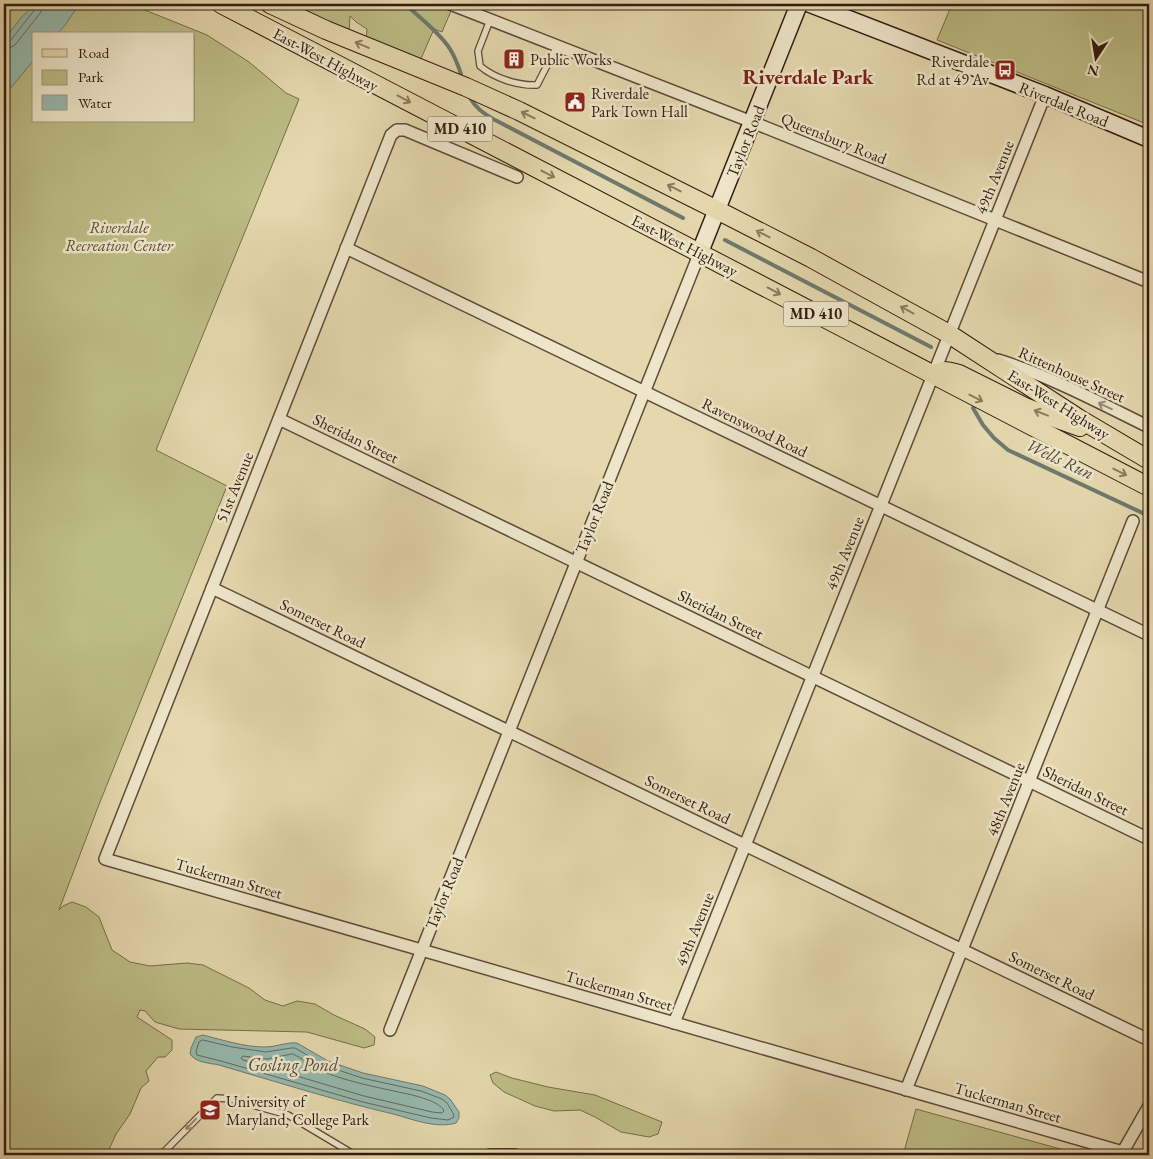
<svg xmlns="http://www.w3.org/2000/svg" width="1153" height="1159" viewBox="0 0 1153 1159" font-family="'EB Garamond',serif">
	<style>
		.green { fill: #bcbc85; stroke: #776c4a; fill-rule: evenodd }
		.water { fill: #96b9ae; stroke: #6e7a6e }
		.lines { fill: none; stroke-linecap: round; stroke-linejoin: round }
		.shore { stroke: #646a5e; stroke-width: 1 }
		.stream { stroke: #6e7a6e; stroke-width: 4 }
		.lane-casing { stroke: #5f4b37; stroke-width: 8 }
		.street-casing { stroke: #5f4b37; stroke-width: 14 }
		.secondary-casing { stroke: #321c0f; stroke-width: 19 }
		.primary-casing { stroke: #321c0f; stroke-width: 20 }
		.lane { stroke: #eee6ca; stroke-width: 5.5 }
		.street { stroke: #eee6ca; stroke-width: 11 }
		.secondary { stroke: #eee6ca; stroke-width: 16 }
		.primary { stroke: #e5d8ae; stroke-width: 18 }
		.oneway { stroke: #8c7a5e }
		.oneway2 { stroke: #998b76 }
		.labels { text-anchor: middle; stroke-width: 5; stroke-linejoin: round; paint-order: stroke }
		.shield { fill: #eee6ca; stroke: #6a5947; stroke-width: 1 }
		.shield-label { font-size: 15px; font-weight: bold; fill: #321c0f }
		.street-label { font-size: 16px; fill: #321c0f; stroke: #eee6ca }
		.poi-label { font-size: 16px; fill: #321c0f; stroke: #eee6ca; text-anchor: start }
		.park-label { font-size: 16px; font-style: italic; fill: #5b4c32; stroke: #eee6ca }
		.water-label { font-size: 18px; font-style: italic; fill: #504b3f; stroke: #eee6ca }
		.district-label { font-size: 21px; font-weight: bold; fill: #7a1f14; stroke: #eee6ca }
	</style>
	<rect width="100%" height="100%" fill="#e5d8ae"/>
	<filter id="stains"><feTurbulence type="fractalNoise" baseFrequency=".004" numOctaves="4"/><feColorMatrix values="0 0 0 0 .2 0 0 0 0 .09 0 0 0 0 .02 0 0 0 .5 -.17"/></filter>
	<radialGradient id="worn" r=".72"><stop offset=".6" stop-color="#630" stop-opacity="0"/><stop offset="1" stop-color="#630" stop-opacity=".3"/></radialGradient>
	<g class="green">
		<path d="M4,4H130L207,35L249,62L286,93L299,99L156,450L227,486L98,807L59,910L63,906L72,902L86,907L99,917L112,950L130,962L150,966L187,963L203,965L249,988L265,1000L283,1006L297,1001L315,1004L334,1015L365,1029L375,1037L374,1045L364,1048L307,1032L179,1029L155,1022L145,1011L140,1010L137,1017L172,1040V1050L165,1057H158L146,1071L149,1081L141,1088L130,1114L116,1134L107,1154L106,1155H4ZM34,34H194V121H34Z"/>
		<polygon points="287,4 454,4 442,32 434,29 420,61 366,41 367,29 356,22 350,16 349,34"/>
		<polygon points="952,4 1149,4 1149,125 937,40"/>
		<polygon points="496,1072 512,1078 548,1087 595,1095 662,1122 658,1134 649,1137 621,1132 595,1117 580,1110 554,1111 535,1106 504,1092 493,1083 490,1075"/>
		<polygon points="916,1109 1082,1155 903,1155"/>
	</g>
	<g class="water">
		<polygon points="34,4 79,4 66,24 57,34 34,34 34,60 4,96 4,40 21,18"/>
		<path d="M203,1035C223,1040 244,1047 265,1047C276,1047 286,1042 297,1043L328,1061L363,1073L423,1086L445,1095L450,1099L459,1112V1118L456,1123C436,1129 412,1119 393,1114C334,1100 277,1082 219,1065C210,1063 196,1063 190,1054L191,1048L196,1037Z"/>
	</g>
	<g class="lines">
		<g class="shore">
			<polyline points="4,43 10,41 36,8 37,4"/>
			<polyline points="4,49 9,48 15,45 41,12 43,4"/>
			<polygon points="203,1040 232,1047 266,1052 291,1048 295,1048 326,1066 362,1078 421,1091 442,1099 447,1103 453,1113 454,1117 448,1120 431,1118 363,1102 221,1061 197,1055 196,1052 199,1042"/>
			<path d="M293,1054C304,1059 313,1067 324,1072C349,1082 376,1087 403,1093C413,1095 440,1101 444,1111L442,1113L432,1112L364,1096L243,1060L241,1058L243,1056L266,1059Z"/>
		</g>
		<g class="stream">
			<path d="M405,4C419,17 440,33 450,49C455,57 458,65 461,74"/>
			<path d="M470,98C476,108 483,113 493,119L683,218"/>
			<polyline points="725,240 931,347"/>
			<polyline points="973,408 983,425 994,438 1008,450 1149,516"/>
		</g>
		<g class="lane-casing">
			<g id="lane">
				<path d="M490,20L478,51L480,66C494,78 518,86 537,85L557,46"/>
				<polyline points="161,1155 217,1098 231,1099 288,1115 355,1155"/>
			</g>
		</g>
		<g class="street-casing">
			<g id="street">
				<polyline points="450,4 752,122 1149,282"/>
				<polyline points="517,177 405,130 397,130 391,135 105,859 1123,1152"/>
				<polyline points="346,248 1149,635"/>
				<path d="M998,360C1050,376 1100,403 1149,427"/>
				<polyline points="279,419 1149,839"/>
				<polyline points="212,588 1149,1040"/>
				<polyline points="674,1023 1045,95"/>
				<polyline points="390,1030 700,252"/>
				<polyline points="906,1090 1133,521"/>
				<polyline points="490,1155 515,1155"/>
				<polyline points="1121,1155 1149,1106"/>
			</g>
		</g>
		<g class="secondary-casing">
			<g id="secondary">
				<polyline points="810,4 1045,95 1149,139"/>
				<polyline points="700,252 799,4"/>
			</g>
		</g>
		<g class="primary-casing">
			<g id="primary">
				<polyline points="221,4 1149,487"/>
				<polyline points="270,4 326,30 466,87 519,111 717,210 811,258 949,334 1078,418 1149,460"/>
				<path d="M934,375C942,369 950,371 959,374L1027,408L1080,427"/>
			</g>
		</g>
		<use href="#lane" class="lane"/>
		<use href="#street" class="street"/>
		<use href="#secondary" class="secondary"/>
		<use href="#primary" class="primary"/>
	</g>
	<defs><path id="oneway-shaft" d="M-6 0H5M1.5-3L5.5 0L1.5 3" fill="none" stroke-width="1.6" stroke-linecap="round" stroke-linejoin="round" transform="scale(1.25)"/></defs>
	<g class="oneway">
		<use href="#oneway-shaft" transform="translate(362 45) rotate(-157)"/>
		<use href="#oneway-shaft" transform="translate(404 99) rotate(28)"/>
		<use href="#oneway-shaft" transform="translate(528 115) rotate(-154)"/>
		<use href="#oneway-shaft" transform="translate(548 174) rotate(27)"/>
		<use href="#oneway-shaft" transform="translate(674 188) rotate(-153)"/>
		<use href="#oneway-shaft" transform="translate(763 234) rotate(-153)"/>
		<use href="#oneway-shaft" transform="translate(774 291) rotate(28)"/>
		<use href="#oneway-shaft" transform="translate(907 310) rotate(-151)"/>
		<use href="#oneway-shaft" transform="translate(976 398) rotate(27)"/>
		<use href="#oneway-shaft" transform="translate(1041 413) rotate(-159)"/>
		<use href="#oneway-shaft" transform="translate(1120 472) rotate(27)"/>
	</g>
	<g class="oneway2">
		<use href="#oneway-shaft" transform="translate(1105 406) rotate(-155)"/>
		<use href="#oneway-shaft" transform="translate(191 1124) rotate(134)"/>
	</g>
	<defs>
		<g id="building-square" transform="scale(1.125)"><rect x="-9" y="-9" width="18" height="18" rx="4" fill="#8f2418" stroke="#eee6ca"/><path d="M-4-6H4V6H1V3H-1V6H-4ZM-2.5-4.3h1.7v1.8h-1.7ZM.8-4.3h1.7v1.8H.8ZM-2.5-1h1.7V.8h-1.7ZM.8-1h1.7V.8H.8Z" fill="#fff"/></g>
		<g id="bus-square" transform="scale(1.125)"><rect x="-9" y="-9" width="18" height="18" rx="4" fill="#8f2418" stroke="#eee6ca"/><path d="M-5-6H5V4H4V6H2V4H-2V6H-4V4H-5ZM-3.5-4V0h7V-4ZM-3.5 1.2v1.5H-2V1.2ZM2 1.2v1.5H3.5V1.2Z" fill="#fff"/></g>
		<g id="civic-square" transform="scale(1.125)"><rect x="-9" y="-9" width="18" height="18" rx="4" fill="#8f2418" stroke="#eee6ca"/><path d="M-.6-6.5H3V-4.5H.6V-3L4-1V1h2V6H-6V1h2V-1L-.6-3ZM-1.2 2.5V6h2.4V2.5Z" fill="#fff"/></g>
		<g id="university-square" transform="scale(1.125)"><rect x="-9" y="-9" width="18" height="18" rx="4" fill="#8f2418" stroke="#eee6ca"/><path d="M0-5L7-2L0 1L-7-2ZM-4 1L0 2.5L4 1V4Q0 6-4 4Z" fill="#fff"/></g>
	</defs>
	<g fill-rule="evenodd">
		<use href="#building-square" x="514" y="59"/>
		<use href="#bus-square" x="1005" y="70"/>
		<use href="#civic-square" x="575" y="102"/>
		<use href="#university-square" x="210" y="1110"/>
	</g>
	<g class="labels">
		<g class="shield">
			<rect x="427.5" y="116.5" width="65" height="25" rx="4"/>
			<rect x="783.5" y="301.5" width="65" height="25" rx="4"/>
		</g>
		<g class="shield-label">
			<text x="460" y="134">MD 410</text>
			<text x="816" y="319">MD 410</text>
		</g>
		<g class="street-label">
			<text transform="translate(326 59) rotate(28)" y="6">East-West Highway</text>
			<text transform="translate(1064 104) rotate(22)" y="6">Riverdale Road</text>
			<text transform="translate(834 138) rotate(22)" y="6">Queensbury Road</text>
			<text transform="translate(745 141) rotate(-68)" y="6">Taylor Road</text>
			<text transform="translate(994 177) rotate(-68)" y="6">49th Avenue</text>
			<text transform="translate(685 245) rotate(27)" y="6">East-West Highway</text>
			<text transform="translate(1072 374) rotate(24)" y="6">Rittenhouse Street</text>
			<text transform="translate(1059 404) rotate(32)" y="6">East-West Highway</text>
			<text transform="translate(755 427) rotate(26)" y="6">Ravenswood Road</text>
			<text transform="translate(356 438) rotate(26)" y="6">Sheridan Street</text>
			<text transform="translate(234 487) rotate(-68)" y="6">51st Avenue</text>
			<text transform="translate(594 517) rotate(-68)" y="6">Taylor Road</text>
			<text transform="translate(844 553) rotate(-68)" y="6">49th Avenue</text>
			<text transform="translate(721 614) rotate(26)" y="6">Sheridan Street</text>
			<text transform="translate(323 623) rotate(26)" y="6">Somerset Road</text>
			<text transform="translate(1086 790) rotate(26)" y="6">Sheridan Street</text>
			<text transform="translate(688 799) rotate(26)" y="6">Somerset Road</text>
			<text transform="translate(1005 799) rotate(-68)" y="6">48th Avenue</text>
			<text transform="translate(229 878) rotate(16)" y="6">Tuckerman Street</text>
			<text transform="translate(444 893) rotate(-68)" y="6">Taylor Road</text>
			<text transform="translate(694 929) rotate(-68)" y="6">49th Avenue</text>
			<text transform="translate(1052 975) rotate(26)" y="6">Somerset Road</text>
			<text transform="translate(619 990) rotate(16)" y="6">Tuckerman Street</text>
			<text transform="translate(1008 1102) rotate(16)" y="6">Tuckerman Street</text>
		</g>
		<g class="poi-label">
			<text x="530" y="65">Public Works</text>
			<text x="989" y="67" text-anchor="end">Riverdale<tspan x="989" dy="18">Rd at 49 Av</tspan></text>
			<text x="591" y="99">Riverdale<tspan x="591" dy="18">Park Town Hall</tspan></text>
			<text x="226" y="1107">University of<tspan x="226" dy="18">Maryland, College Park</tspan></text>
		</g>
		<g class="park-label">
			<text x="119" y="233">Riverdale<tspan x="119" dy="18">Recreation Center</tspan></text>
		</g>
		<g class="water-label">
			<text transform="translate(1060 459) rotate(25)" y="6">Wells Run</text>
			<text x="293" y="1071">Gosling Pond</text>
		</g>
		<g class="district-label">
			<text x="808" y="84">Riverdale Park</text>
		</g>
	</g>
	<rect width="1153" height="1159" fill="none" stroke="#e5d8ae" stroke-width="20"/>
	<rect x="5" y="5" width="1143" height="1149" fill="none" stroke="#321c0f" stroke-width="2.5"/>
	<rect x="10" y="10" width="1133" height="1139" fill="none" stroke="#321c0f"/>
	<rect x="32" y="32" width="162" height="90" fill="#eee6ca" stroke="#a3957f"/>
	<rect x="42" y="49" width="25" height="8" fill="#e5d8ae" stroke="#a3957f"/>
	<text x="78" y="58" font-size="15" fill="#321c0f">Road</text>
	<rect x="42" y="70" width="25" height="15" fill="#bcbc85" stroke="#a3957f"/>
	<text x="78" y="82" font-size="15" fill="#321c0f">Park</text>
	<rect x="42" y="95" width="25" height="15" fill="#96b9ae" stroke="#a3957f"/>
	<text x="78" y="108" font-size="15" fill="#321c0f">Water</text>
	<g transform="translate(1096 58) rotate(192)" stroke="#eee6ca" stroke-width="4" paint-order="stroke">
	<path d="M0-4L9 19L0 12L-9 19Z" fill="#321c0f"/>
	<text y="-8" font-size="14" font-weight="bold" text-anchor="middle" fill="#321c0f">N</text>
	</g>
	<rect width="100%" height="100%" filter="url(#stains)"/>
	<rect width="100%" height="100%" fill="url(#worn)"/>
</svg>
